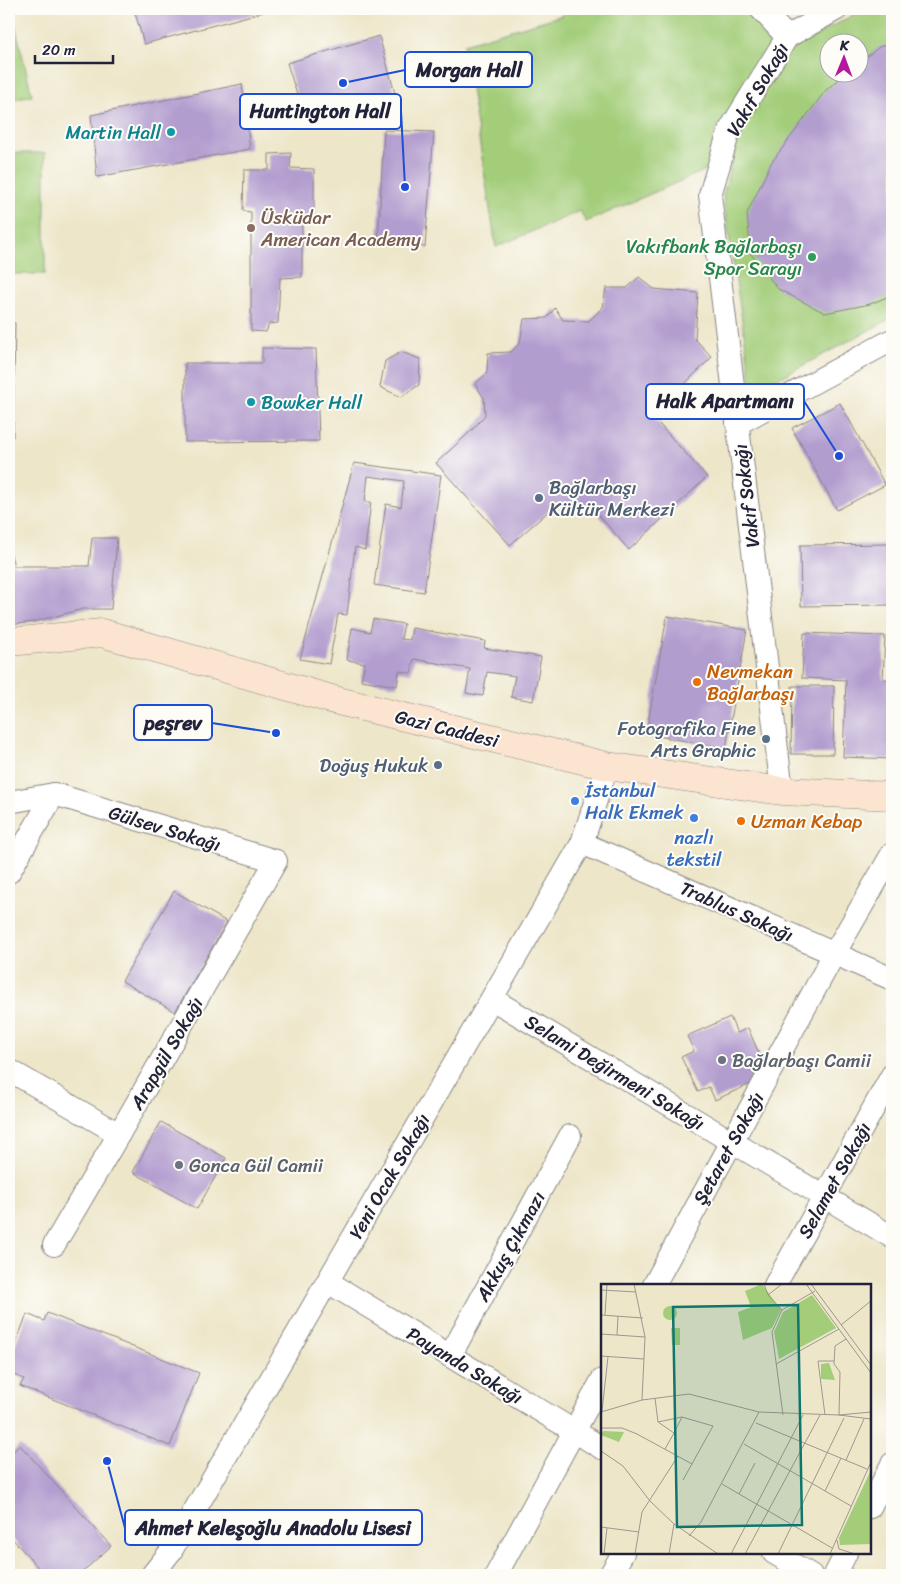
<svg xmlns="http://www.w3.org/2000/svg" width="901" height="1584" viewBox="0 0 901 1584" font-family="Sriracha,sans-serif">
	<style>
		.green { fill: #a3cd79; stroke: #62785a; fill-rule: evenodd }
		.building { fill: #b29dcf }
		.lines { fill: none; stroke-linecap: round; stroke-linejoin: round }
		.street-casing { stroke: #888482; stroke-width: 24 }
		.secondary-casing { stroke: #888482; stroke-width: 29 }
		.street { stroke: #fff; stroke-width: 22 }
		.secondary { stroke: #fce5d0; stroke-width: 28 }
		.culture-dot { fill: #0f9aa8; stroke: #fdfcf7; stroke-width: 2 }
		.education-dot { fill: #8d6e63; stroke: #fdfcf7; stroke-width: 2 }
		.leisure-dot { fill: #2e9e5b; stroke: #fdfcf7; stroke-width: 2 }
		.service-dot { fill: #5c6f8a; stroke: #fdfcf7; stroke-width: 2 }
		.food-dot { fill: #e8710a; stroke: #fdfcf7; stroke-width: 2 }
		.shop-dot { fill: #3f7fe0; stroke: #fdfcf7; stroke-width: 2 }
		.worship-dot { fill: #6b7280; stroke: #fdfcf7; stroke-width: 2 }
		.labels { text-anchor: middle; stroke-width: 4; stroke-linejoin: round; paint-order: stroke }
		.street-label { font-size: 19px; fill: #22223b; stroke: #fdfcf7 }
		.culture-label { font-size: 19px; fill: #0d838f; stroke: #fdfcf7; text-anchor: end }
		.education-label { font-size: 19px; fill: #785e54; stroke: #fdfcf7; text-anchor: start }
		.leisure-label { font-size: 19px; fill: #27864d; stroke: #fdfcf7; text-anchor: end }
		.service-label { font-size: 19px; fill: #4e5e75; stroke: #fdfcf7; text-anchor: end }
		.food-label { font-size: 19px; fill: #c56008; stroke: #fdfcf7; text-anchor: start }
		.shop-label { font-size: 19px; fill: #366cbe; stroke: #fdfcf7; text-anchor: start }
		.worship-label { font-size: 19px; fill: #5b616d; stroke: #fdfcf7; text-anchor: start }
		.inset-road { fill: none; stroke: #9c9890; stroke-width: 1 }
		.view { fill: #0f766e; fill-opacity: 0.15; stroke: #0f766e; stroke-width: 2.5 }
		.inset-edge { fill: none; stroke: #22223b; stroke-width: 2.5 }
		.leader { fill: none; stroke: #1d4ed8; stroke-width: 2 }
		.callout-dot { fill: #1d4ed8; stroke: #fdfcf7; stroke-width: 2 }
		.callout { fill: #fdfcf7; stroke: #1d4ed8; stroke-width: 2 }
		.callout-label { font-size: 20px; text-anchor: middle; font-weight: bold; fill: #22223b }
	</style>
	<rect width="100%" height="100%" fill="#fdfcf7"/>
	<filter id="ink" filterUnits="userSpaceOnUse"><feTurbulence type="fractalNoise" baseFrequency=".02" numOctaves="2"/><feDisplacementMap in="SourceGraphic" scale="10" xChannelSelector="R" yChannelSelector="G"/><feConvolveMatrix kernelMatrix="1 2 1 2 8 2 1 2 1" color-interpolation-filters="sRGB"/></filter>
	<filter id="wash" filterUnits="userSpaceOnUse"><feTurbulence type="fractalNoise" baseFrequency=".0096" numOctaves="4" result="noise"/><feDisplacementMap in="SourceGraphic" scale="20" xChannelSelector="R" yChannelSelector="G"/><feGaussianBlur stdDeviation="1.12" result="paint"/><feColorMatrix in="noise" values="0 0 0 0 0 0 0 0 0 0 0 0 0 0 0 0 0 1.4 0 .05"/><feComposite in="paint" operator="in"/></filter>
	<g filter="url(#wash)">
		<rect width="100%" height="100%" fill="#ede6c9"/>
		<g class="green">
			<polygon points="9,9 11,9 32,95 9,100"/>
			<polygon points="561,9 755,9 779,38 708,169 586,222 580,211 496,247 464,44 563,15"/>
			<path d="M864,9H892V318L753,392L723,196L738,135L790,50ZM828,42H858V72H828Z"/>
			<rect x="9" y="153" width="36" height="121"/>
		</g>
		<g id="blocks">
			<g class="building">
				<polygon points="134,9 274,9 144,44"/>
				<polygon points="379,36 398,104 306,123 287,63"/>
				<polygon points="892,43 892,295 870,304 825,313 778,289 751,254 747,214 771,163 826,90 848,72 858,72 858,64 879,47"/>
				<polygon points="242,84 250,149 97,177 91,115"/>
				<polygon points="384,130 434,132 425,247 378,243"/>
				<polygon points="291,153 290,168 314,169 314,223 302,222 302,277 280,278 278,323 269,324 266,332 251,331 251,212 243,211 244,170 269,170 269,154"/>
				<polygon points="639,277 654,289 698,293 695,339 712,357 652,416 707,477 629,550 589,504 556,505 510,545 436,463 472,430 485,415 484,398 475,384 487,373 488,353 511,352 520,343 524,319 547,318 555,308 563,320 589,321 603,307 606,288 627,288"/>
				<polygon points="9,323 15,323 13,437 9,437"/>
				<polygon points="262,348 316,349 319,441 185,442 185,363 262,363"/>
				<polygon points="401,352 420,359 419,385 401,397 380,387 385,361"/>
				<polygon points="840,403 885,485 837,510 792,428"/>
				<polygon points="354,463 441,475 424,592 374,585 386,504 401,507 404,481 368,476 365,502 371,502 365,550 355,547 347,615 338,614 329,664 300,659"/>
				<polygon points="92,538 117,538 111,609 83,609 33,622 9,625 9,547 14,566 89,566"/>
				<polygon points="892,544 892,605 801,606 800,545"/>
				<polygon points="667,616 747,630 726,748 646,734"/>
				<polygon points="373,619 404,624 401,639 410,640 412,628 485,641 484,648 541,657 533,701 511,697 515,676 487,672 483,696 466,693 470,669 414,659 411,673 399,671 397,686 361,680 365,663 347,660 352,628 370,632"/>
				<polygon points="804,633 885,636 883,679 892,680 892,759 843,757 846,680 802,678"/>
				<polygon points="792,686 834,686 833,754 791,754"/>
				<polygon points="174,891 227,922 175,1012 122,981"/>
				<polygon points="730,1017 737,1033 748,1028 763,1063 752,1068 757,1081 715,1100 709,1087 698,1092 681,1057 694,1051 687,1036"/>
				<polygon points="161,1122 226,1158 197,1209 133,1172"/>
				<polygon points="47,1313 199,1373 170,1446 20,1386 24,1379 9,1373 9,1361 27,1314 44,1321"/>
				<polygon points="20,1445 111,1546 79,1575 45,1575 9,1535 9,1455"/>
			</g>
		</g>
	</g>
	<g filter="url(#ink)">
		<use href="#blocks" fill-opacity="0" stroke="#888482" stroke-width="1"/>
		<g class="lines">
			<g class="street-casing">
				<g id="street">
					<polyline points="761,9 787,37"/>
					<polyline points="737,424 892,340"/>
					<polyline points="782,791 710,195 729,131 787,37 837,9"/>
					<polyline points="9,802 54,794 276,861 119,1134 54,1245"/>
					<polyline points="582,843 892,979"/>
					<polyline points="9,872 54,794"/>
					<polyline points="492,999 892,1237"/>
					<polyline points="9,1070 119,1134"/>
					<polyline points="328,1282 602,1448"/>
					<polyline points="654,1285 834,954 892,854"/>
					<polyline points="775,1285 892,1075"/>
					<polyline points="450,1356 570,1136"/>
					<polyline points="870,1507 892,1464"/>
					<polyline points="774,1553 811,1575"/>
					<polyline points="152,1575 171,1551 582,843 607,766"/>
					<polyline points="496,1575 602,1380"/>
					<polyline points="610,1575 623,1553"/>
					<polyline points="835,1575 846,1553"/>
				</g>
			</g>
			<g class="secondary-casing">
				<polyline id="secondary" points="9,642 102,633 338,701 607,766 782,791 892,796"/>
			</g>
			<use href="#street" class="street"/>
			<use href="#secondary" class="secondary"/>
		</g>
	</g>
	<g class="culture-dot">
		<circle cx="171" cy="132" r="5"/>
		<circle cx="251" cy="402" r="5"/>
	</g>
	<circle class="education-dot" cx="251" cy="228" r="5"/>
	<circle class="leisure-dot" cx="812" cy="257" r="5"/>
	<g class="service-dot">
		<circle cx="539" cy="498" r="5"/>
		<circle cx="766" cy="739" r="5"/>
		<circle cx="438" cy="765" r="5"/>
	</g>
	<g class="food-dot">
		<circle cx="697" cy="682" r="5"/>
		<circle cx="741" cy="821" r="5"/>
	</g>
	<g class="shop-dot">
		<circle cx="575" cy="801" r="5"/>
		<circle cx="694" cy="818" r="5"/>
	</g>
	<g class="worship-dot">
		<circle cx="722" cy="1060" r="5"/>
		<circle cx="179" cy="1165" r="5"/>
	</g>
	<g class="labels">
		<g class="street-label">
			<text transform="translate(757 89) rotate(-60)" y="7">Vakıf Sokağı</text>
			<text transform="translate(746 496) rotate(-97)" y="7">Vakıf Sokağı</text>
			<text transform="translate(447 728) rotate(14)" y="7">Gazi Caddesi</text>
			<text transform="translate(165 828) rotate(17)" y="7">Gülsev Sokağı</text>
			<text transform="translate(737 911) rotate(24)" y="7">Trablus Sokağı</text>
			<text transform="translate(166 1053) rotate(-60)" y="7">Arapgül Sokağı</text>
			<text transform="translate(615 1072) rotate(31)" y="7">Selami Değirmeni Sokağı</text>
			<text transform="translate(728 1148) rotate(-61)" y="7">Şetaret Sokağı</text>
			<text transform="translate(389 1176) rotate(-60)" y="7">Yeni Ocak Sokağı</text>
			<text transform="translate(834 1180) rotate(-61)" y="7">Selamet Sokağı</text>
			<text transform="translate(510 1246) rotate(-61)" y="7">Akkuş Çıkmazı</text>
			<text transform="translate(465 1365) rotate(31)" y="7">Payanda Sokağı</text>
		</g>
		<g class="culture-label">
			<text x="161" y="139">Martin Hall</text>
			<text x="261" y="409" text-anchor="start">Bowker Hall</text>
		</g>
		<g class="education-label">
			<text x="261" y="224">Üsküdar<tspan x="261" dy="22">American Academy</tspan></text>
		</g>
		<g class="leisure-label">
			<text x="802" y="253">Vakıfbank Bağlarbaşı<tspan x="802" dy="22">Spor Sarayı</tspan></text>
		</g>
		<g class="service-label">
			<text x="549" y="494" text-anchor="start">Bağlarbaşı<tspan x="549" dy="22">Kültür Merkezi</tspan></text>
			<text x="756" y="735">Fotografika Fine<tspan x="756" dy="22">Arts Graphic</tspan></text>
			<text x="428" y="772">Doğuş Hukuk</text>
		</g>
		<g class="food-label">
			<text x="707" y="678">Nevmekan<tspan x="707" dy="22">Bağlarbaşı</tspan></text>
			<text x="751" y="828">Uzman Kebap</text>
		</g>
		<g class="shop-label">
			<text x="585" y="797">İstanbul<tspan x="585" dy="22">Halk Ekmek</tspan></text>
			<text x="694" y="844" text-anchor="middle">nazlı<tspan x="694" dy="22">tekstil</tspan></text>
		</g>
		<g class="worship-label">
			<text x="732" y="1067">Bağlarbaşı Camii</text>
			<text x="189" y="1172">Gonca Gül Camii</text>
		</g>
	</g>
	<g transform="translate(601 1284)">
		<rect width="270" height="270" fill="#ede6c9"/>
		<path d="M161,0L180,26L171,44L142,56L137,28L150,23L144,7ZM211,11L235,44L178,75L173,48L182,28ZM62 29a7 7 0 1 1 14 0a7 7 0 1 1-14 0ZM70,44H79V61H71ZM228,79L234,96L220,95V80ZM2,147L23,148L18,158L0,151ZM270,186V260L239,261L238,254Z" fill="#a3cd79"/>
		<path class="inset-road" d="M33,0L44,53L41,116M163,0L167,11L181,26M205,0L270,89M210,0L270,81M0,6L35,8M167,11L181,0M0,31L42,34M4,31L6,0M240,41L270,17M0,50L44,53M16,51L17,32M0,72L43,75M175,80L238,45M54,114L57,138L73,149L64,165M1,127L7,73M0,128L41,116L88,110L158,128L238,131L239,88L233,80L234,62L245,55M182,131L171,48L181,26L214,7M224,131L217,77H233M238,131L270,135M238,131L270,128M57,138L81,133L112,142L82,196M155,139L266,185M0,144H21L36,150L91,180M73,149L81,133M143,160L250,222M0,167L22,182L49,217L73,240L117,270M245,176L263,135M121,200L231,264M224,207L240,174M138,210L154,179M0,243L38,248M88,252L100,238L158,128M236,256L238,265L254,270M3,270L6,244M34,270L41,228L77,172M68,270L73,240M130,270L202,131M144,270L219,131M177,270L243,134M229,270L270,178"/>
		<path class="view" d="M197,21L201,241L76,243L72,23Z"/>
		<rect width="270" height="270" class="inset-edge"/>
	</g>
	<path class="leader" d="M343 83L405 70M405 187L401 111M839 456L804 401M276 733L212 723M107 1461L125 1528"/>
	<g class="callout-dot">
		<circle cx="343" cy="83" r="5"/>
		<circle cx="405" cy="187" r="5"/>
		<circle cx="839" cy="456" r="5"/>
		<circle cx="276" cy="733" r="5"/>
		<circle cx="107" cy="1461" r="5"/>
	</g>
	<g class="callout">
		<rect x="405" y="52" width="127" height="35" rx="5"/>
		<rect x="240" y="94" width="161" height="35" rx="5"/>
		<rect x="646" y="384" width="158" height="35" rx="5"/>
		<rect x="134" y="705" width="78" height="35" rx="5"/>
		<rect x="125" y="1510" width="297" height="35" rx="5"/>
	</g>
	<g class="callout-label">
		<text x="469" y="77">Morgan Hall</text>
		<text x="320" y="118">Huntington Hall</text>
		<text x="725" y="408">Halk Apartmanı</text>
		<text x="173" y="730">peşrev</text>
		<text x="273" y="1535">Ahmet Keleşoğlu Anadolu Lisesi</text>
	</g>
	<rect width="901" height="1584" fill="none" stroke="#fdfcf7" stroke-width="30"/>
	<g transform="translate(844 58) rotate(1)"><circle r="24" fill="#fdfcf7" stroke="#a5a5ac"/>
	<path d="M0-4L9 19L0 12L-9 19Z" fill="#b5179e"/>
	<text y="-8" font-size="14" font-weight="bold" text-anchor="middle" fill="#22223b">K</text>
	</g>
	<path d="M35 55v8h78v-8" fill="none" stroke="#22223b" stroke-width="2.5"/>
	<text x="42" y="55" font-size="15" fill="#22223b" stroke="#fdfcf7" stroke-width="4" paint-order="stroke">20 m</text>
</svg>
